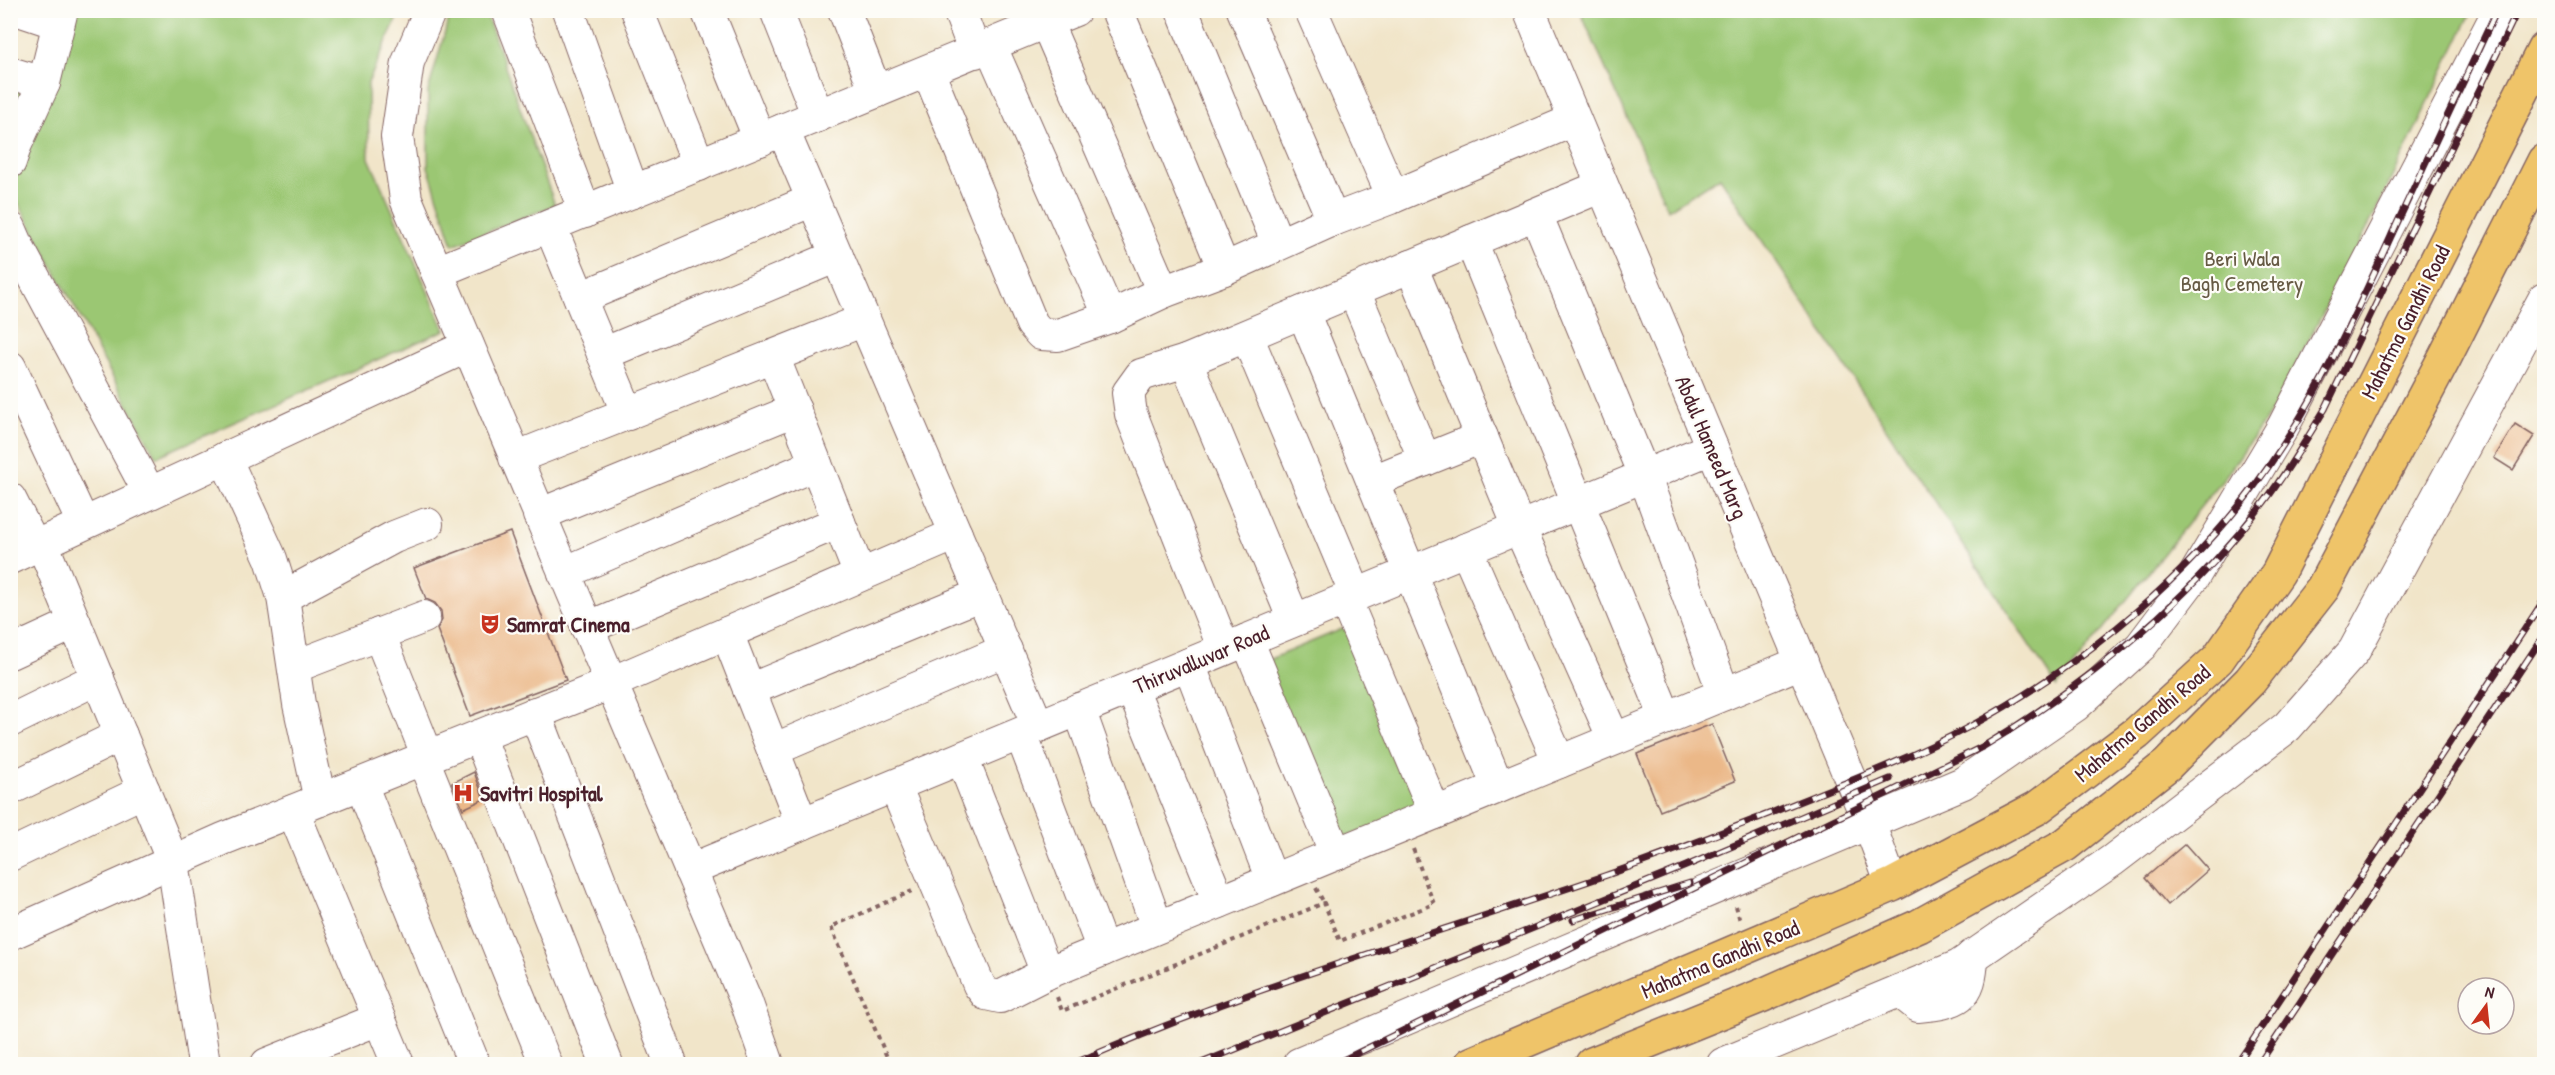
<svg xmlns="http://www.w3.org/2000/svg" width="2555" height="1075" viewBox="0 0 2555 1075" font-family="'Patrick Hand',sans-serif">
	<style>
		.green { fill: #9bc773; stroke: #72734f; stroke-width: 1.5 }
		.building { fill: #ebb888 }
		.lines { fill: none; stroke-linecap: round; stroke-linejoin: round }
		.minor-casing { stroke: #846462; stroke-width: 34 }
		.major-casing { stroke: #846462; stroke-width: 36 }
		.path { stroke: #846462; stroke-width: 4; stroke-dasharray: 4.5 4.5; stroke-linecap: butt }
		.minor { stroke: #fff; stroke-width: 32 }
		.major { stroke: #efc469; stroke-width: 33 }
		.rail-casing { stroke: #4a1f2b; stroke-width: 7 }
		.rail { stroke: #fdfcf7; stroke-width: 4.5; stroke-dasharray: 14; stroke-linecap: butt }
		.labels { text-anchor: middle; stroke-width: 4.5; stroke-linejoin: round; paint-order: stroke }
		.park-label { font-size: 22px; fill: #665a44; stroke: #fdfcf7 }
		.street-label { font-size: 22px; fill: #4a1f2b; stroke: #fdfcf7 }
		.poi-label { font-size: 22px; font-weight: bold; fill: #4a1f2b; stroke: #fdfcf7; text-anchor: start }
	</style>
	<rect width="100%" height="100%" fill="#fdfcf7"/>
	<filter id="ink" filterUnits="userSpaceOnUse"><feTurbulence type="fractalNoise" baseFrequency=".0167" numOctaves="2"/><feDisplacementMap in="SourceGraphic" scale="12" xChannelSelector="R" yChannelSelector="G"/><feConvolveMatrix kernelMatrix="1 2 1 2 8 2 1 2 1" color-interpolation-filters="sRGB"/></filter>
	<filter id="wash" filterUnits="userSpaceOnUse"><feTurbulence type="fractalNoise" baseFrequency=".008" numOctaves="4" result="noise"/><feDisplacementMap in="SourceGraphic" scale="24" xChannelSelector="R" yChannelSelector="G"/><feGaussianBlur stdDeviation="1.35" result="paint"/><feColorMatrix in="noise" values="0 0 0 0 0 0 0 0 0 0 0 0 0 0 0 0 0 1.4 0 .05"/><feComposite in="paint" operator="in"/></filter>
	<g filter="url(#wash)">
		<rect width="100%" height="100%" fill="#f1e5c9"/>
		<g class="green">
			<polygon points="73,11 400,11 368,83 369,158 445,330 156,457 14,195 11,193 10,82 47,93"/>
			<polygon points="451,11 485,11 555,205 453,245 428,167 428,91"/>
			<polygon points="1580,11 2472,11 2372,219 2275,405 2231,469 2057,687 1720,177 1668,210"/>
			<polygon points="1347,627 1422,807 1337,841 1263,662"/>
		</g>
		<g id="blocks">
			<g class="building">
				<polygon points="2515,424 2534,436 2513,470 2494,458"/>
				<polygon points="510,532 566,680 470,716 437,629 442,620 441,611 435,603 426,599 414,568"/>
				<polygon points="1712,724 1735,781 1660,811 1637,754"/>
				<polygon points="474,772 484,799 463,809 452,783"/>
				<polygon points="2185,844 2208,870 2168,905 2145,878"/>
			</g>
		</g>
	</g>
	<g filter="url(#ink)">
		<use href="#blocks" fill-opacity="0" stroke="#846462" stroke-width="1.5"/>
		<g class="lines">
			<g class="minor-casing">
				<g id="minor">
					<polyline points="19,10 58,23"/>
					<polyline points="430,10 408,62 397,137 406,199 746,1001 768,1064"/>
					<polyline points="508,10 585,212"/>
					<polyline points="568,10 633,192"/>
					<polyline points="637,10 699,165"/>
					<polyline points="707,10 760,140"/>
					<polyline points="776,10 818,116"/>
					<polyline points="844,10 876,92"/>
					<polyline points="959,10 975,52"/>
					<polyline points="1041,10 1163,292"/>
					<polyline points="1117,10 1224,269"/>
					<polyline points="1182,10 1278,244"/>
					<polyline points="1243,10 1333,220"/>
					<polyline points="1311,10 1393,197"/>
					<polyline points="1529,10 1869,823 1892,885"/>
					<polyline points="990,45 1110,317"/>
					<polyline points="928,71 1032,324 1041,334 1058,335 1110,317 1163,292 1224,269 1333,220 1393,197 1574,120"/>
					<polyline points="10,73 44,83"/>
					<polyline points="783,130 1038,726"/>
					<polyline points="10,162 16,144 44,83 62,10"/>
					<polyline points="1536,214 1644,475 1724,694"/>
					<polyline points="550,226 628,414"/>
					<polyline points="10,228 20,251 149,492"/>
					<polyline points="1471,241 1666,718"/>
					<polyline points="1411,266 1519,527 1614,739"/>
					<polyline points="437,272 1075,10"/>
					<polyline points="1354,291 1425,460"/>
					<polyline points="580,298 813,200"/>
					<polyline points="1303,312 1498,787"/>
					<polyline points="1247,336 1356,595"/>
					<polyline points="603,354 837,256"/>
					<polyline points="773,356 860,575"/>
					<polyline points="1186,361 1294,620"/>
					<polyline points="10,367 83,523"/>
					<polyline points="225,458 271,559 283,597 299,704 320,800"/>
					<polyline points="515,458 864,320"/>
					<polyline points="1373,481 1482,437"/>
					<polyline points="10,499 34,546"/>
					<polyline points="539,515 795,410"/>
					<polyline points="42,543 173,862 204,1064"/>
					<polyline points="1466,549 1559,762"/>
					<polyline points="10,558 468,346"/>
					<polyline points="564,573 816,464"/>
					<polyline points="283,597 394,537 427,524"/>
					<polyline points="1345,599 1435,813"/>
					<polyline points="587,628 839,522"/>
					<polyline points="727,633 802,824"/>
					<polyline points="379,634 428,757"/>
					<polyline points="1247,640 1336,854"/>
					<polyline points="1224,649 1131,414 1128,393 1141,375 1186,361 1602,186"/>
					<polyline points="10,653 75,623"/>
					<polyline points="1189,664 1272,880"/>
					<polyline points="294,667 424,617"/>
					<polyline points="1132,688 1219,902"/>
					<polyline points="749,690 982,594"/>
					<polyline points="1079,709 1157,927"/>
					<polyline points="535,713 671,1064"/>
					<polyline points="10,721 98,678"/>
					<polyline points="1021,734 1103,950"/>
					<polyline points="479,736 607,1064"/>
					<polyline points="773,750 1006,650"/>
					<polyline points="962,758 1047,973"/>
					<polyline points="423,759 546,1064"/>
					<polyline points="361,784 474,1064"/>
					<polyline points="895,786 979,985 986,994 1000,997 1047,973 1802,662"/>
					<polyline points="10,789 121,735"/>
					<polyline points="293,811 398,1064"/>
					<polyline points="10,855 144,791"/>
					<polyline points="690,870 1712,448"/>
					<polyline points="10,934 223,839 611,683 956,534"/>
					<path d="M1899,991L1918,1006C1958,1002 1971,999 1972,956"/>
					<polyline points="267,1064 379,1019"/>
					<polyline points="1299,1064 1963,783 2076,705 2141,646 2194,576 2283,427 2499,10"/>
					<polyline points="1723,1064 1959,966 2113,860 2287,727 2354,651 2544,299"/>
				</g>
			</g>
			<g class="major-casing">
				<g id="major">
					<polyline points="1471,1064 1892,885 2037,808 2137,733 2218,659 2278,573 2544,49"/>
					<polyline points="1592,1064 1763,995 1919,926 2065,845 2167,765 2250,681 2323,588 2445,357 2544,161"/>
				</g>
			</g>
			<g class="path">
				<polyline points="1316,888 1324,903"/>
				<polyline points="1736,906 1740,921"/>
				<polyline points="1057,997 1062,1011 1324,903 1340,941 1434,904 1413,849"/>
				<polyline points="890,1064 831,927 912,891"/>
			</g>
			<use href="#minor" class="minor"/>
			<use href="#major" class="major"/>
			<g class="rail-casing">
				<g id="rail">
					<polyline points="1573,920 1690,883"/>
					<path d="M1073,1064C1245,988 1426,937 1604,876C1660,857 1715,835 1771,813C1837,786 1905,761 1969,727C2072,671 2170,593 2243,501C2308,419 2350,326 2393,232C2427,158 2462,84 2497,10"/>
					<polyline points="1199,1064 1686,866 1890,779"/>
					<path d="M1335,1064L1984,746C2092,681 2188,602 2265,501C2287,472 2306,440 2325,409L2518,10"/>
					<polyline points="2237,1064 2544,600"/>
					<polyline points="2259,1064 2544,635"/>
				</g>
			</g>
			<use href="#rail" class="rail"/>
		</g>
	</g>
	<defs>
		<g id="theatre-bare" transform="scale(1.62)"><path d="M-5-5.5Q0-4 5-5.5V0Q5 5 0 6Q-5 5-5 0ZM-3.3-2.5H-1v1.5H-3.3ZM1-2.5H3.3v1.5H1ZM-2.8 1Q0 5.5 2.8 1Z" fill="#c8321e" stroke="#fdfcf7" stroke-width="2.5" paint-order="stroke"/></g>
		<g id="hospital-bare" transform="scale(1.62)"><path d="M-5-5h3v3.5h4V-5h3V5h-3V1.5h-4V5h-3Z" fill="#c8321e" stroke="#fdfcf7" stroke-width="2.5" paint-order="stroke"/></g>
	</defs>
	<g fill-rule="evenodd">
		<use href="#theatre-bare" x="490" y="624"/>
		<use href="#hospital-bare" x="463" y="793"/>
	</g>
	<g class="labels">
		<g class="park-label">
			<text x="2242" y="266">Beri Wala<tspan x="2242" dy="25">Bagh Cemetery</tspan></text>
		</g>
		<g class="street-label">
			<text transform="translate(2405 322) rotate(-63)" y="8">Mahatma Gandhi Road</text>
			<text transform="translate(1712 447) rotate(67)" y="8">Abdul Hameed Marg</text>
			<text transform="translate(1201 659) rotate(-23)" y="8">Thiruvalluvar Road</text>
			<text transform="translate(2142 723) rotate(-40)" y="8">Mahatma Gandhi Road</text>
			<text transform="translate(1720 959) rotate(-23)" y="8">Mahatma Gandhi Road</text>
		</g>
		<g class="poi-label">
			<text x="507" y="632">Samrat Cinema</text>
			<text x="480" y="801">Savitri Hospital</text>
		</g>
	</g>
	<rect width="2555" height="1075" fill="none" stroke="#fdfcf7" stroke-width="36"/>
	<g transform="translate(2486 1006) rotate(15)"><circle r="28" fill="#fdfcf7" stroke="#b5a4a5" stroke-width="1.5"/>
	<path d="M0-4.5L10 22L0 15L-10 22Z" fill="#c8321e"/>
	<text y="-9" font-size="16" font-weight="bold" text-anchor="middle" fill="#4a1f2b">N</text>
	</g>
</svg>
